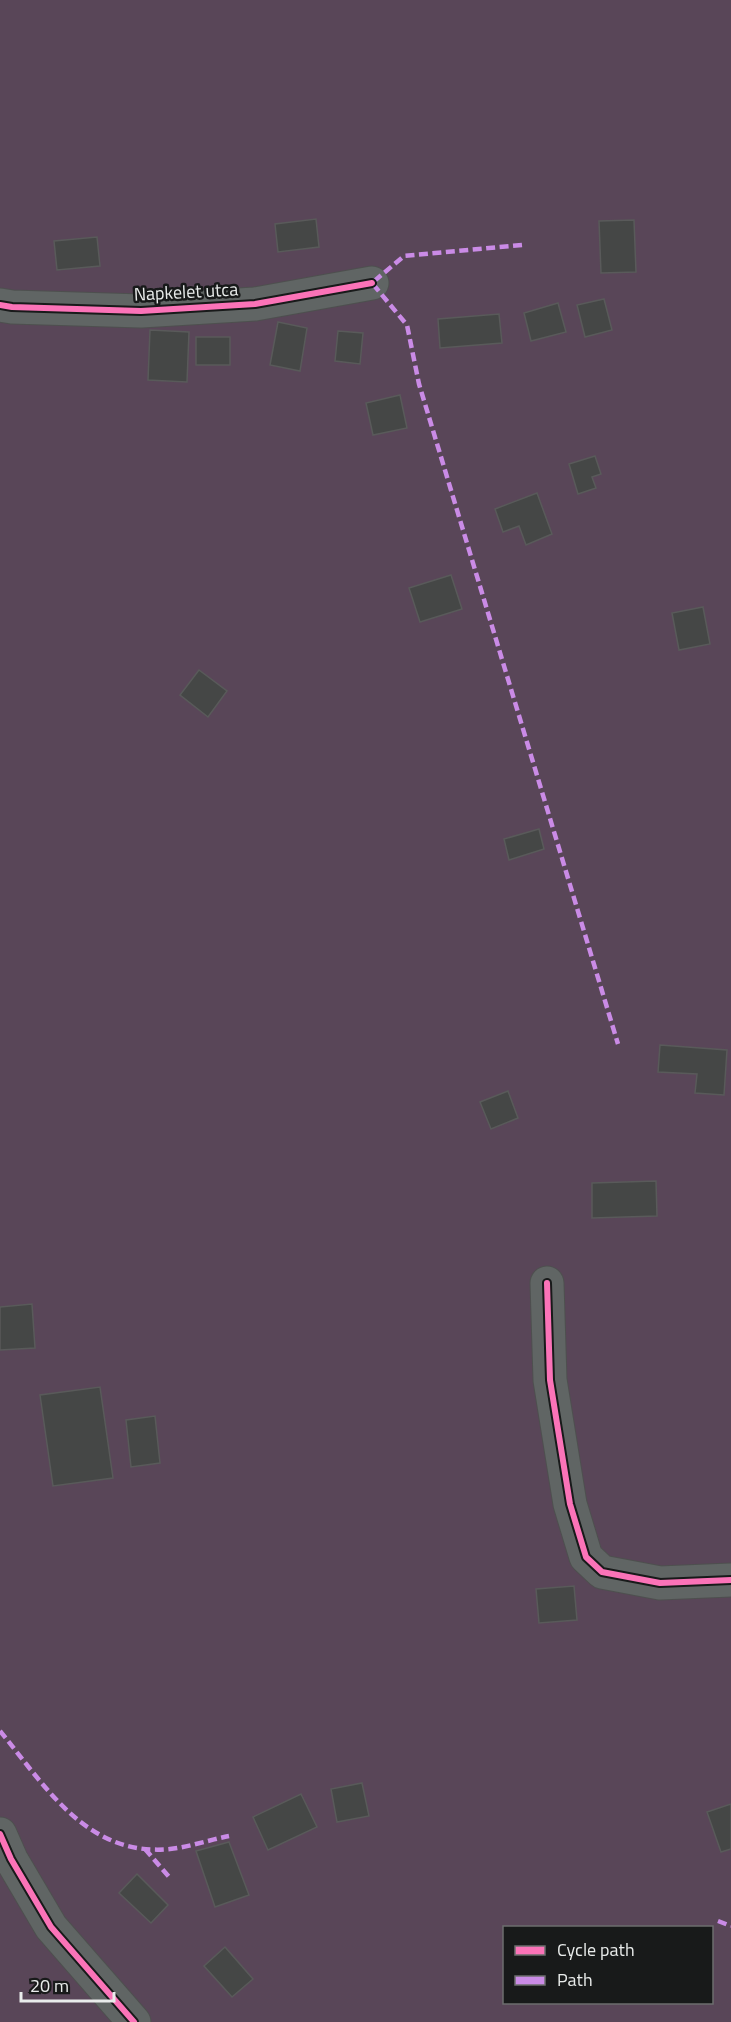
<svg xmlns="http://www.w3.org/2000/svg" width="731" height="2022" viewBox="0 0 731 2022" font-family="'Titillium Web',sans-serif">
	<style>
		.green { fill: #594658; fill-rule: evenodd }
		.building { fill: #454746; stroke: #595a5a; stroke-width: 1.5 }
		.lines { fill: none; stroke-linecap: round; stroke-linejoin: round }
		.minor-casing { stroke: #4e504f; stroke-width: 35 }
		.minor { stroke: #606564; stroke-width: 33 }
		.quiet { stroke: #ca8be6; stroke-width: 4.5; stroke-dasharray: 9 4.5; stroke-linecap: butt }
		.cycleway-casing { stroke: #181a1a; stroke-width: 10 }
		.cycleway { stroke: #fb73b8; stroke-width: 6 }
		.labels { text-anchor: middle; stroke-width: 5; stroke-linejoin: round; paint-order: stroke }
		.street-label { font-size: 18px; fill: #e9eceb; stroke: #181a1a }
	</style>
	<rect width="100%" height="100%" fill="#303231"/>
	<path class="green" d="M0,0H731V2022H0ZM504,1928H712V2002H504Z"/>
	<g class="building">
		<polygon points="316,219 319,247 278,252 275,224"/>
		<polygon points="634,220 636,272 601,273 599,221"/>
		<polygon points="97,237 100,266 57,270 54,241"/>
		<polygon points="604,299 612,330 585,337 577,305"/>
		<polygon points="558,303 566,332 531,341 524,313"/>
		<polygon points="499,314 502,343 440,348 438,319"/>
		<polygon points="278,322 307,328 300,371 270,365"/>
		<polygon points="150,330 189,332 187,382 148,380"/>
		<polygon points="338,331 363,333 360,364 335,361"/>
		<rect x="196" y="337" width="34" height="28"/>
		<polygon points="400,395 407,428 373,435 366,403"/>
		<polygon points="595,456 601,474 592,477 596,488 578,494 569,464"/>
		<polygon points="537,493 552,534 526,545 519,526 503,532 495,509"/>
		<polygon points="451,575 462,609 420,622 409,588"/>
		<polygon points="703,607 710,644 679,650 672,613"/>
		<polygon points="199,670 227,691 208,717 180,695"/>
		<polygon points="539,829 544,849 509,860 504,839"/>
		<polygon points="660,1045 727,1050 724,1095 695,1093 697,1074 658,1072"/>
		<polygon points="508,1091 518,1118 491,1129 480,1102"/>
		<polygon points="656,1181 657,1216 592,1218 592,1183"/>
		<polygon points="32,1304 35,1348 0,1350 0,1307"/>
		<polygon points="100,1387 113,1478 53,1486 40,1395"/>
		<polygon points="155,1416 160,1463 131,1467 126,1420"/>
		<polygon points="574,1586 577,1620 539,1623 536,1589"/>
		<polygon points="362,1783 369,1816 337,1822 331,1789"/>
		<polygon points="301,1794 317,1827 268,1850 253,1817"/>
		<polygon points="731,1804 731,1849 721,1852 707,1812"/>
		<polygon points="229,1842 249,1895 215,1907 196,1851"/>
		<polygon points="137,1874 168,1905 151,1923 119,1893"/>
		<polygon points="225,1947 253,1979 232,1997 204,1966"/>
	</g>
	<g class="lines">
		<g class="minor-casing">
			<g id="minor">
				<polyline points="0,305 12,307 141,311 255,304 372,283"/>
				<polyline points="547,1283 550,1380 570,1504 586,1557 602,1572 660,1583 731,1580"/>
				<polyline points="0,1834 11,1859 51,1927 134,2022"/>
			</g>
		</g>
		<use href="#minor" class="minor"/>
		<g class="quiet">
			<polyline points="522,245 404,256 372,283 407,325 419,384 618,1044"/>
			<path d="M0,1731C46,1787 87,1857 170,1849C189,1847 209,1840 229,1836"/>
			<polyline points="145,1849 170,1878"/>
			<polyline points="718,1921 731,1926"/>
		</g>
		<g class="cycleway-casing">
			<g id="cycleway">
				<polyline points="0,305 12,307 141,311 255,304 372,283"/>
				<polyline points="547,1283 550,1380 570,1504 586,1557 602,1572 660,1583 731,1580"/>
				<polyline points="0,1834 11,1859 51,1927 134,2022"/>
			</g>
		</g>
		<use href="#cycleway" class="cycleway"/>
	</g>
	<g class="labels">
		<g class="street-label">
			<text transform="translate(186 292) rotate(-3)" y="6">Napkelet utca</text>
		</g>
	</g>
	<rect x="503" y="1926" width="210" height="78" fill="#181a1a" stroke="#6c6e6e" stroke-width="1.5"/>
	<rect x="515" y="1946" width="30" height="9" fill="#fb73b8" stroke="#6c6e6e" stroke-width="1.5"/>
	<text x="557" y="1956" font-size="18" fill="#e9eceb">Cycle path</text>
	<rect x="515" y="1976" width="30" height="9" fill="#ca8be6" stroke="#6c6e6e" stroke-width="1.5"/>
	<text x="557" y="1986" font-size="18" fill="#e9eceb">Path</text>
	<path d="M21 1992v9h93v-9" fill="none" stroke="#e9eceb" stroke-width="3"/>
	<text x="30" y="1992" font-size="18" fill="#e9eceb" stroke="#181a1a" stroke-width="4.5" paint-order="stroke">20 m</text>
</svg>
